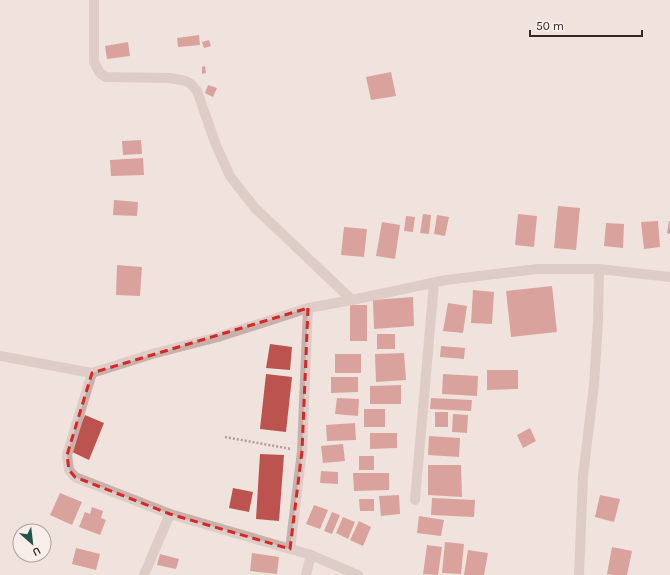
<svg xmlns="http://www.w3.org/2000/svg" width="670" height="575" viewBox="0 0 670 575" font-family="Karla,sans-serif">
	<style>
		.building { fill: #bd534e }
		.lines { fill: none; stroke-linecap: round; stroke-linejoin: round }
		.path { stroke: #b39b94; stroke-width: 2.5; stroke-dasharray: 2 2; stroke-linecap: butt }
		.minor { stroke: #c8b1aa; stroke-width: 10 }
		.marked { fill: none; stroke: #d62828; stroke-width: 3; stroke-dasharray: 8 5; stroke-linejoin: round }
	</style>
	<rect width="100%" height="100%" fill="#f0e3dd"/>
	<g class="building">
		<polygon points="199,35 200,45 178,47 177,38"/>
		<polygon points="209,40 211,46 204,48 202,42"/>
		<polygon points="128,42 130,56 107,59 105,46"/>
		<polygon points="205,66 206,73 202,74 202,67"/>
		<polygon points="391,72 396,96 371,100 366,77"/>
		<polygon points="208,85 217,88 213,97 205,93"/>
		<polygon points="141,140 142,154 123,155 122,141"/>
		<polygon points="143,158 144,175 111,176 110,160"/>
		<polygon points="114,200 138,202 137,216 113,215"/>
		<polygon points="558,206 580,208 576,250 554,248"/>
		<polygon points="423,214 431,215 429,234 420,233"/>
		<polygon points="518,214 537,216 534,247 515,245"/>
		<polygon points="437,215 449,217 445,236 434,234"/>
		<polygon points="406,216 415,217 413,232 404,231"/>
		<polygon points="658,221 660,247 644,249 641,222"/>
		<polygon points="669,221 670,221 670,234 667,233"/>
		<polygon points="382,222 400,225 395,259 376,256"/>
		<polygon points="606,223 624,224 623,248 604,246"/>
		<polygon points="344,227 367,229 364,257 341,255"/>
		<polygon points="117,265 142,267 140,296 116,295"/>
		<polygon points="552,286 557,332 511,337 506,291"/>
		<polygon points="473,290 494,292 492,324 471,323"/>
		<polygon points="413,297 414,326 374,329 373,300"/>
		<polygon points="448,303 467,306 463,333 443,331"/>
		<rect x="350" y="305" width="17" height="36"/>
		<rect x="377" y="334" width="18" height="15"/>
		<polygon points="270,344 292,347 290,370 266,368"/>
		<polygon points="441,346 465,348 464,359 440,357"/>
		<polygon points="404,353 406,380 376,382 375,354"/>
		<rect x="335" y="354" width="26" height="19"/>
		<polygon points="487,370 518,370 518,389 487,390"/>
		<polygon points="266,374 292,377 286,432 260,429"/>
		<polygon points="443,374 478,376 477,396 442,394"/>
		<polygon points="331,377 358,377 358,392 331,393"/>
		<polygon points="401,385 401,404 370,404 370,386"/>
		<polygon points="337,398 359,399 358,416 335,414"/>
		<polygon points="431,398 472,400 471,411 430,409"/>
		<rect x="364" y="409" width="21" height="18"/>
		<rect x="435" y="412" width="13" height="15"/>
		<polygon points="453,414 468,415 467,433 452,432"/>
		<polygon points="85,415 104,423 89,460 70,451"/>
		<polygon points="355,423 356,440 327,441 326,425"/>
		<polygon points="530,428 536,441 523,448 517,435"/>
		<polygon points="370,433 397,433 397,448 370,449"/>
		<polygon points="429,436 460,438 459,457 428,455"/>
		<polygon points="343,444 345,461 323,463 321,446"/>
		<polygon points="260,454 284,455 279,521 256,519"/>
		<rect x="359" y="456" width="15" height="14"/>
		<polygon points="428,465 461,465 462,497 428,495"/>
		<polygon points="321,471 338,472 338,484 320,483"/>
		<polygon points="353,473 389,473 389,490 354,491"/>
		<polygon points="233,488 253,492 249,512 229,508"/>
		<polygon points="60,493 82,502 72,525 50,515"/>
		<polygon points="399,495 400,514 381,516 379,496"/>
		<polygon points="600,495 620,499 614,522 595,517"/>
		<polygon points="432,498 475,500 474,517 431,515"/>
		<polygon points="359,499 374,499 374,511 360,511"/>
		<polygon points="314,505 328,510 320,529 306,524"/>
		<polygon points="92,507 103,511 101,518 106,520 100,535 79,527 85,512 90,514"/>
		<polygon points="332,512 340,515 332,534 324,531"/>
		<polygon points="419,516 444,520 441,536 417,533"/>
		<polygon points="343,517 355,522 348,539 336,533"/>
		<polygon points="359,521 371,527 363,546 350,540"/>
		<polygon points="445,542 464,544 461,574 442,573"/>
		<polygon points="427,545 442,547 438,575 423,574"/>
		<polygon points="612,547 632,551 627,575 613,575 607,574"/>
		<polygon points="76,548 100,554 96,570 72,564"/>
		<polygon points="468,550 488,553 484,575 464,575"/>
		<polygon points="252,553 279,557 277,574 250,571"/>
		<polygon points="160,554 179,559 176,569 157,565"/>
	</g>
	<g class="lines">
		<polyline class="path" points="225,437 291,449"/>
		<g class="minor">
			<polyline points="94,0 94,62 100,73 106,77 170,78 186,81 191,84 197,91 216,145 230,176 240,189 255,208 352,300"/>
			<polyline points="0,356 92,373 152,354 218,337 308,308 352,300 446,280 537,269 599,269 670,277"/>
			<polyline points="92,373 67,455 69,470 75,477 170,514 311,555 358,575"/>
			<polyline points="415,500 434,283"/>
			<polyline points="290,549 302,451 308,308"/>
			<polyline points="144,575 170,514"/>
			<polyline points="306,575 311,555"/>
			<polyline points="579,575 583,476 594,385 598,321 599,269"/>
		</g>
	</g>
	<path d="M0 0H670V575H0ZM308,308L302,451L290,549L170,514L75,477L69,470L67,455L92,373Z" fill="#f0e3dd" fill-opacity=".55" fill-rule="evenodd"/>
	<path class="marked" d="M308,308L302,451L290,549L170,514L75,477L69,470L67,455L92,373Z"/>
	<g transform="translate(32 543) rotate(152)"><circle r="19" fill="#f8eee9" stroke="#aaa09c"/>
	<path d="M0-3L7 15L0 10L-7 15Z" fill="#21544d"/>
	<text y="-6" font-size="11" font-weight="bold" text-anchor="middle" fill="#352a29">U</text>
	</g>
	<path d="M530 30v6h112v-6" fill="none" stroke="#352a29" stroke-width="2"/>
	<text x="536" y="30" font-size="12" fill="#352a29" stroke="#f8eee9" stroke-width="3" paint-order="stroke">50 m</text>
</svg>
